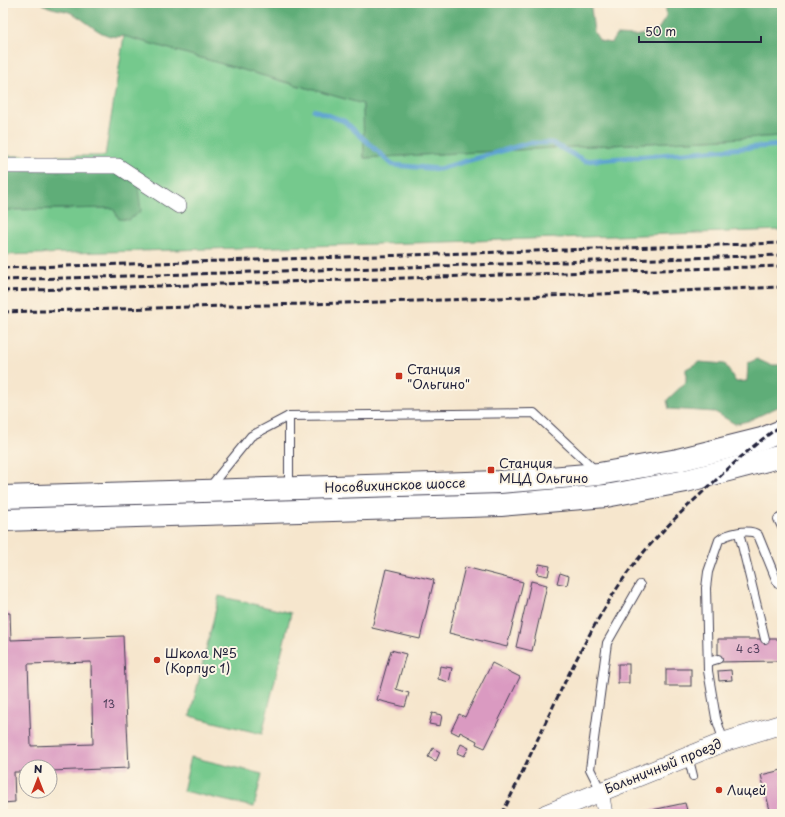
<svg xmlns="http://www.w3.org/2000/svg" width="785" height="817" viewBox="0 0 785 817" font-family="'Playpen Sans',sans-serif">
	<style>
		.green { fill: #74c98d; stroke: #4b7664 }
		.forest { fill: #5fad78; stroke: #40685a }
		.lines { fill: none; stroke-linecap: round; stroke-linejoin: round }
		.stream { stroke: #5ba2d1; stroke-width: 5 }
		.building { fill: #da9ac1; fill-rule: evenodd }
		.service-casing { stroke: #423f51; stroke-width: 10 }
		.minor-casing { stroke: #423f51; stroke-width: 16 }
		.tertiary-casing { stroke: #423f51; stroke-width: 20 }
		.secondary-casing { stroke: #423f51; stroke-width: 24 }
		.service { stroke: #fff; stroke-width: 8 }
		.minor { stroke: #fff; stroke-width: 15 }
		.tertiary { stroke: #fff; stroke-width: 19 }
		.secondary { stroke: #fff; stroke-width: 22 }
		.rail { stroke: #22223b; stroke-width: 3; stroke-dasharray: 6 3; stroke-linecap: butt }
		.poi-dot { fill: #c8321e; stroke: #fcf5e5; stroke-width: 1.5 }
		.labels { text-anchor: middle; stroke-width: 4; stroke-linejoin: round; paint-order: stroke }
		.number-label { font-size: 11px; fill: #50405c }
		.poi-label { font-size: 13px; fill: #22223b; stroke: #fcf5e5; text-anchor: start }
		.street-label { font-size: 13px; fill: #22223b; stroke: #fcf5e5 }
	</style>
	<rect width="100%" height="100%" fill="#fcf5e5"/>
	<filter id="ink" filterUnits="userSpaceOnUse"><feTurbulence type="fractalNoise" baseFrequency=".025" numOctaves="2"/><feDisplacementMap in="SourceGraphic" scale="8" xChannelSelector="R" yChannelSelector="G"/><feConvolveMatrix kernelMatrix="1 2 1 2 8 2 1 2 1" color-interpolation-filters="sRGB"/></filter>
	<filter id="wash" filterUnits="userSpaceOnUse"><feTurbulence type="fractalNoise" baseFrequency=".012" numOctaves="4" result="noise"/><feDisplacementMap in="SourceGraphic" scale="16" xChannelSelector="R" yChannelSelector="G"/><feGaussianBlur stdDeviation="0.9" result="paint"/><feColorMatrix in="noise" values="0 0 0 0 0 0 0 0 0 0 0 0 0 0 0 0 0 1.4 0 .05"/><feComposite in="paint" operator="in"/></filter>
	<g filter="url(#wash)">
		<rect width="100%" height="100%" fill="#f6e6cd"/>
		<g class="green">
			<polygon points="124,36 363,104 364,158 782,136 782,230 445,242 3,255 3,210 113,208 119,219 141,210 3,171 3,156 105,156"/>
			<polygon points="219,596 291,613 262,734 190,716"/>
			<polygon points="191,757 262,774 254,807 183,791"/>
		</g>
		<g class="forest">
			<path d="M42,3H601L591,8L594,32L600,41L611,43L616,35L636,36L657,31L666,17V7L670,3H782V136L364,158L363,104L124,36C100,41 88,19 69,12C61,9 48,9 42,3Z"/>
			<polygon points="3,171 121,171 137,179 141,211 129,220 119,219 113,208 3,210"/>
			<polygon points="757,359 770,365 782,365 782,405 748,421 735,424 715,412 669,409 667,400 686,382 686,369 699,362 725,364 736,382 747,381 748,363"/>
		</g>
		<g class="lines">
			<polyline class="stream" points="314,110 344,121 393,165 439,169 529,143 552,143 585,161 782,145"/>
		</g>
		<g id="blocks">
			<g class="building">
				<polygon points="539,564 550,566 548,576 537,574"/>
				<polygon points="465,567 523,582 507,647 449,633"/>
				<polygon points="386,569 434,580 420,639 372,628"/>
				<polygon points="560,573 569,576 567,585 557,583"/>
				<polygon points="531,581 547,585 532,651 516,647"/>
				<path d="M3,613H10L11,640L123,636L129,768L50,771V767H26V772H14L15,802L3,803ZM91,662L93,744L31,746L28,664Z"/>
				<polygon points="718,639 779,639 779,661 718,662"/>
				<polygon points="391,650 406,654 396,689 409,693 405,707 377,700"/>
				<polygon points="492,663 520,677 485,748 476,744 477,741 460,732 459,735 451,731 459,714 465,717"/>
				<rect x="618" y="664" width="11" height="19"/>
				<polygon points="440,666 452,668 449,682 438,679"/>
				<rect x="666" y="669" width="25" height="17"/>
				<polygon points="731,670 732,680 719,681 718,671"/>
				<polygon points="432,713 442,715 440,726 429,724"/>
				<polygon points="461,744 469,748 464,756 457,753"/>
				<polygon points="433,748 440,752 436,761 428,757"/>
				<polygon points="782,770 782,814 771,814 761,775"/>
				<polygon points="685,803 688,814 638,814 638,813"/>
			</g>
		</g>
	</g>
	<g filter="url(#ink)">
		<use href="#blocks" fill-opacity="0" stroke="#423f51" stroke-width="1"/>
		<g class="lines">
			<g class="service-casing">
				<g id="service">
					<polyline points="209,488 251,436 289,416 534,413 596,471"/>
					<polyline points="289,488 289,416"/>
					<polyline points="782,517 778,519 782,527"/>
					<polyline points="739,533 765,639"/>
					<polyline points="708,662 718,659"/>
					<path d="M724,742L716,718L708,671L706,588L708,572L719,540C727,533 750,528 758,535L778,584"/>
					<polyline points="688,756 693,776"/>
					<polyline points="601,791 590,769 607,643 640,585"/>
				</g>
			</g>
			<g class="minor-casing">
				<g id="minor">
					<polyline points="3,166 118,166 179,206"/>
					<polyline points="601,791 605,814"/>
				</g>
			</g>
			<g class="tertiary-casing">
				<polyline id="tertiary" points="546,814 724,742 782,724"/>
			</g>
			<g class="secondary-casing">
				<g id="secondary">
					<polyline points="3,497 500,482 599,474 678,460 762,439 782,431"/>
					<polyline points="3,520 501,505 606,496 686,481 782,456"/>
				</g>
			</g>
			<use href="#service" class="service"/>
			<use href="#minor" class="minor"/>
			<use href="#tertiary" class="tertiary"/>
			<use href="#secondary" class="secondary"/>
			<g class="rail">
				<polyline points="3,268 782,243"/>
				<polyline points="3,280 782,255"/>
				<polyline points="3,291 782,266"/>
				<polyline points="3,312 418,301 782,287"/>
				<path d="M502,814C541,736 576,647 626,575C651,540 683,510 715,481C736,461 758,441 782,425"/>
			</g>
		</g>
	</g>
	<g class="poi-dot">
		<rect x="395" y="372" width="8" height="8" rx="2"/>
		<rect x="487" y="466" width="8" height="8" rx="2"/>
		<circle cx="157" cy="660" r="4"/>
		<circle cx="719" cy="790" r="4"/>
	</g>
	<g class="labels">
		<g class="number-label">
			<text x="748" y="653">4 с3</text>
			<text x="109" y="708">13</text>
		</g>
		<g class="poi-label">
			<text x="407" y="374">Станция<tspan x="407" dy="15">"Ольгино"</tspan></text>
			<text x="499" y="468">Станция<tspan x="499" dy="15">МЦД Ольгино</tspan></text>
			<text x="165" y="658">Школа №5<tspan x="165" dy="15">(Корпус 1)</tspan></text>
			<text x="727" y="795">Лицей</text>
		</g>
		<g class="street-label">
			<text transform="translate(395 485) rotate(-2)" y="5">Носовихинское шоссе</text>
			<text transform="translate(663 766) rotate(-22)" y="5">Больничный проезд</text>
		</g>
	</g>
	<rect width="785" height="817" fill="none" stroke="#fcf5e5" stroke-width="16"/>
	<g transform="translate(38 779)"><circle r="19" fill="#fcf5e5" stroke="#a5a1a1"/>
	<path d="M0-3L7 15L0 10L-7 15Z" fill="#c8321e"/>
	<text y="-6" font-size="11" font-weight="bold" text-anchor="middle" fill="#22223b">N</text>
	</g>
	<path d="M639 36v6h122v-6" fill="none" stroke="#22223b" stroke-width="2"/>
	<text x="645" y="36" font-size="12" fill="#22223b" stroke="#fcf5e5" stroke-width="3" paint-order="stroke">50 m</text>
</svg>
